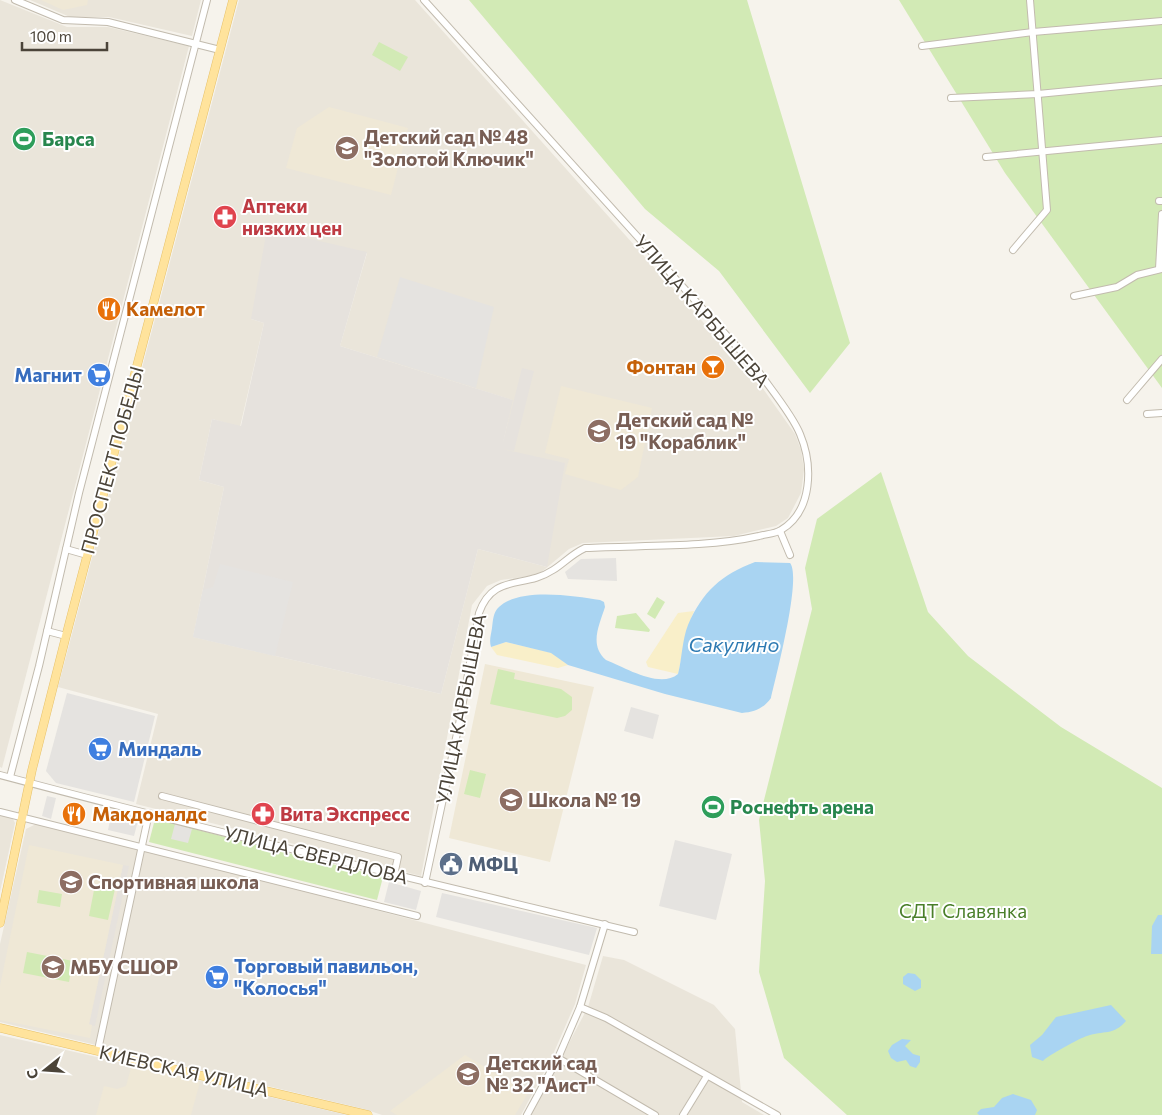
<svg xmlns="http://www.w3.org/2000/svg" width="1162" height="1115" viewBox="0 0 1162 1115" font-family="Commissioner,sans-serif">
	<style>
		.residential { fill: #eae5da; fill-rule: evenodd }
		.industrial { fill: #e6e2dd }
		.education { fill: #efe8d6 }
		.green { fill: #d2eab5 }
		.sand { fill: #f9efc9 }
		.parking { fill: #e5e3e0 }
		.water { fill: #a9d4f2 }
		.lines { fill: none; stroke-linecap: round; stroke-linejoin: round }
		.minor-casing { stroke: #c2bbae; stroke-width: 8 }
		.major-casing { stroke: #e6c16a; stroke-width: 9 }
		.minor { stroke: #fff; stroke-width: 6 }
		.major { stroke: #ffe39c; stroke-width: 8 }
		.labels { text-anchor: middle; stroke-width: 4; stroke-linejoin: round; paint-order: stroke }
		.education-label { font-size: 19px; font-weight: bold; fill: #785e54; stroke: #fff; text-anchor: start }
		.leisure-label { font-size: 19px; font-weight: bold; fill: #27864d; stroke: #fff; text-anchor: start }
		.health-label { font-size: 19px; font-weight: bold; fill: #be3a42; stroke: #fff; text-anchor: start }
		.food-label { font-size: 19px; font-weight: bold; fill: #c56008; stroke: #fff; text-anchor: start }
		.street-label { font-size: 19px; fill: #4b4439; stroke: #fff }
		.shop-label { font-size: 19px; font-weight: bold; fill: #366cbe; stroke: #fff; text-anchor: start }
		.service-label { font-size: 19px; font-weight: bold; fill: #4e5e75; stroke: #fff; text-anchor: start }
		.park-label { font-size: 19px; fill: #4a7f2a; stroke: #fff }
		.water-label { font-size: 20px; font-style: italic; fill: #2e7ab2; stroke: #fff }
	</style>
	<rect width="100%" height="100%" fill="#f6f3ec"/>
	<g class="residential">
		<polygon points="0,0 67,27 108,27 189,46 2,768 0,767"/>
		<polygon points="30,0 201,0 192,36 109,17 70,17"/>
		<path d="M239,0H415L711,331L749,369L795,434L801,450L804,470L801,493L788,518L776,526L734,536L583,543L569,549L538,575L501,580L487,586L472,605L421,876L136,804L158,714L58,687ZM367,253L340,346L512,400L502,449L547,567L478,549L441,694L193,637L224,487L199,480L212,419L240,427L264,323L251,319Z"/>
		<polygon points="0,815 13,819 15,823 0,892"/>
		<polygon points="36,824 130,846 586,965 575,1004 551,1059 521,1115 382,1115 364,1109 0,1022 0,944 26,829"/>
		<polygon points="603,956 624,960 714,1005 735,1029 742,1102 764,1115 531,1115 588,1007"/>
		<polygon points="0,1035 198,1080 347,1115 0,1115"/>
	</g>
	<g class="industrial">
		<polygon points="267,229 367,252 340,346 513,400 503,443 522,368 534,371 514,451 502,449 565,463 547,567 478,549 441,694 193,637 224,487 199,480 212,419 241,426 264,323 251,319"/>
		<polygon points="123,865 129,866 95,1026 89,1025"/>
	</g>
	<g class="education">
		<polygon points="41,0 88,0 87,5 63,10"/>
		<polygon points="329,107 408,128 391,195 286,168 297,128"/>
		<polygon points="561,386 652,408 638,477 621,490 565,474 569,459 545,453"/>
		<polygon points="485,664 594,687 550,862 449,838"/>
		<polygon points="29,845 123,865 89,1024 92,1025 90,1038 0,1020 0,986"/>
		<polygon points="465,1055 528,1093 515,1115 397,1115 390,1111"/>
		<polygon points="132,1064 200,1082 191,1115 96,1115 104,1086 117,1089 126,1086"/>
	</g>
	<g class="green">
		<polygon points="469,0 747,0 850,343 810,393 719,271 645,209"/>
		<polygon points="899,0 1162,0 1162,388 1005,173"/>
		<polygon points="379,42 408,57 400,71 372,55"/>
		<polygon points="881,472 928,612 968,656 1061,727 1162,788 1162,1115 847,1115 784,1058 759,972 765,881 759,820 812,609 805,568 817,519"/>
		<polygon points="657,597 665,602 655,619 647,614"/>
		<polygon points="636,613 650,630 649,632 615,628 617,616"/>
		<polygon points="498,669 515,673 514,679 561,689 572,697 572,710 565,716 557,718 490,704"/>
		<polygon points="470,770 486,774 480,798 464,794"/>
		<polygon points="155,819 383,877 377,900 149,842"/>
		<polygon points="95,885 115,889 108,920 89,916"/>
		<polygon points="39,890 62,894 60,907 37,903"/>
		<polygon points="27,952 73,961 69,982 23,973"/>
	</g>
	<g class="sand">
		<polygon points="694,611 688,626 678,674 648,667 646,662 678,613"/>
		<polygon points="506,642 552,653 568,665 558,668 497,655 491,647"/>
	</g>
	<g class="parking">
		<polygon points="400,277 494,307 476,388 377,357"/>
		<polygon points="616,558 617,581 568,579 565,572 581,559"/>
		<polygon points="220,564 293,582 275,656 193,637 203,590 213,587"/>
		<polygon points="67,693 155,716 134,802 56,783 46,771"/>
		<polygon points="631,707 659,715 653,739 624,731"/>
		<polygon points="47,796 56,798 51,819 42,816"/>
		<polygon points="112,811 139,817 134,836 108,830"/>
		<polygon points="175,824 192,829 188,843 171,839"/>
		<polygon points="675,840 732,854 716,920 659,906"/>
		<polygon points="389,882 421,891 416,910 384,902"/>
		<polygon points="442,893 597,928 589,955 436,917"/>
	</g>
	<g class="water">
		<path d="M755,562L790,563C802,577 776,676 771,698C764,708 755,712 742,713L665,694L568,665L551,653L506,642L491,647C489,640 491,635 492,628C493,621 493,612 499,607C520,587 574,596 600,600L604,602L605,607C599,626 589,645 606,660C626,668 660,689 678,674C682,659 682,640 688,625C703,591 721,575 755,562Z"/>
		<polygon points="1158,915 1162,915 1162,954 1151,954 1152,926"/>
		<polygon points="908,973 915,974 921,980 921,988 915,991 903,984 903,977"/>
		<path d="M1111,1005L1126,1021C1113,1036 1104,1030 1087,1036C1080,1038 1047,1056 1043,1061L1032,1057L1030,1045L1042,1035L1056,1017Z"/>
		<polygon points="902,1039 911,1040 905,1046 913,1054 920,1056 920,1062 916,1068 910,1066 906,1060 897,1062 891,1058 888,1051 892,1045"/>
		<polygon points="1013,1094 1031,1100 1037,1110 1035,1115 979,1115 977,1113 981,1109 994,1107 1002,1098"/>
	</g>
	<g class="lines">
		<g class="minor-casing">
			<g id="minor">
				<polyline points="15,0 63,20 108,22 220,50"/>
				<path d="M424,0L756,368C769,387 792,414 800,434C813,465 813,511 781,530C775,534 766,534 759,536C706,548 640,545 585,548C572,554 564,563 553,570C524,589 493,573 479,613L459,724L425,883"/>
				<polyline points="922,46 1033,32 1162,21"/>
				<polyline points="951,98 1038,94 1162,82"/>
				<polyline points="986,157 1162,140"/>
				<polyline points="1159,201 1162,201"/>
				<polyline points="1013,250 1047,210 1030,0"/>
				<polyline points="1159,269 1162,214"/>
				<polyline points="1074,296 1117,287 1137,275 1162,269"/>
				<polyline points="1127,400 1162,359"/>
				<polyline points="1147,414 1162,413"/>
				<polyline points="780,531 790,555"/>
				<polyline points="66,549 87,555"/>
				<polyline points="47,631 66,636"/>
				<path d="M0,775C210,831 422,881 634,932"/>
				<polyline points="10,777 39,666 79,493 207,0"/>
				<polyline points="162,796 398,857 394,875"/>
				<polyline points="0,812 417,916"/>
				<polyline points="580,1007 606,1018 777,1115"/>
				<polyline points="98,1050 149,813"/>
				<polyline points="558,1058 655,1115"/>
				<polyline points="527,1115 558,1058 580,1007 605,924"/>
				<polyline points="683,1115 707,1076"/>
			</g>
		</g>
		<g class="major-casing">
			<g id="major">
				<polyline points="0,923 32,770 66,636 233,0"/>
				<polyline points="0,1028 368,1115"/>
			</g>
		</g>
		<use href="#minor" class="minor"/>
		<use href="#major" class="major"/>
	</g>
	<defs>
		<g id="stadium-disc" transform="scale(1.25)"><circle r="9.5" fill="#2e9e5b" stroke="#fff"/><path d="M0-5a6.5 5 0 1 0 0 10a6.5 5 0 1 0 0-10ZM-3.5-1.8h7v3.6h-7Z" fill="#fff"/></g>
		<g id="school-disc" transform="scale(1.25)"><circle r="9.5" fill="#8d6e63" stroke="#fff"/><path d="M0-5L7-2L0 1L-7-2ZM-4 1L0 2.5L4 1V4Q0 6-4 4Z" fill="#fff"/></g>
		<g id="pharmacy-disc" transform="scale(1.25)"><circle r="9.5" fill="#e0444e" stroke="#fff"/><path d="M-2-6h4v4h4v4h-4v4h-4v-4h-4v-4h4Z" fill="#fff"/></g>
		<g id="restaurant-disc" transform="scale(1.25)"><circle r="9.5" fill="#e8710a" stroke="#fff"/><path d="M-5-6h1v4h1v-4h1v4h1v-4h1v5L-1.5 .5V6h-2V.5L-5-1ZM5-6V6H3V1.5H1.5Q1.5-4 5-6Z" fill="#fff"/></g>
		<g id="bar-disc" transform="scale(1.25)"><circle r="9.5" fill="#e8710a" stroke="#fff"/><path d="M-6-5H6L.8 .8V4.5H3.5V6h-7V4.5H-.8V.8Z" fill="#fff"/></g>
		<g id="supermarket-disc" transform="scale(1.25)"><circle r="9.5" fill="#3f7fe0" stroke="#fff"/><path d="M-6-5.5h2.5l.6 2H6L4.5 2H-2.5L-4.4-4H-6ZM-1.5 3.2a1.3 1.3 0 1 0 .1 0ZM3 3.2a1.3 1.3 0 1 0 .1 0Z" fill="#fff"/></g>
		<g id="civic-disc" transform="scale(1.25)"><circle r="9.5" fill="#5c6f8a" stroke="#fff"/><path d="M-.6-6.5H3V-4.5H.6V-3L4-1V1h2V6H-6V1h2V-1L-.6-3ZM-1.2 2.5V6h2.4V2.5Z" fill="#fff"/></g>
	</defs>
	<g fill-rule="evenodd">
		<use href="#stadium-disc" x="24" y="139"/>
		<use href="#school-disc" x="347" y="148"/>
		<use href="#pharmacy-disc" x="225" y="217"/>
		<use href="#restaurant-disc" x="109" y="309"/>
		<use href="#bar-disc" x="713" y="367"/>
		<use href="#supermarket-disc" x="99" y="375"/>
		<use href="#school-disc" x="599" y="431"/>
		<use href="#supermarket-disc" x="100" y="749"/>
		<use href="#school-disc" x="511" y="800"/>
		<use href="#stadium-disc" x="713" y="807"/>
		<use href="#restaurant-disc" x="74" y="814"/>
		<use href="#pharmacy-disc" x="263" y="814"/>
		<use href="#civic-disc" x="451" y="864"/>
		<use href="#school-disc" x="71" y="882"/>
		<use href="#school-disc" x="53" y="967"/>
		<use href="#supermarket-disc" x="217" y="977"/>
		<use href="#school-disc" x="468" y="1074"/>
	</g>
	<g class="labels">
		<g class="education-label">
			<text x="364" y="144">Детский сад № 48<tspan x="364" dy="22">"Золотой Ключик"</tspan></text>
			<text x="616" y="427">Детский сад №<tspan x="616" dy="22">19 "Кораблик"</tspan></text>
			<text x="528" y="807">Школа № 19</text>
			<text x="88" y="889">Спортивная школа</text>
			<text x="70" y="974">МБУ СШОР</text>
			<text x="486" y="1070">Детский сад<tspan x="486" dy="22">№ 32 "Аист"</tspan></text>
		</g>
		<g class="leisure-label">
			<text x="42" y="146">Барса</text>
			<text x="730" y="814">Роснефть арена</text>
		</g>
		<g class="health-label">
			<text x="242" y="213">Аптеки<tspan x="242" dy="22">низких цен</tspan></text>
			<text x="280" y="821">Вита Экспресс</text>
		</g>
		<g class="food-label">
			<text x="126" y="316">Камелот</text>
			<text x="696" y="374" text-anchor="end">Фонтан</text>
			<text x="92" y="821">Макдоналдс</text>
		</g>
		<g class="street-label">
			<text transform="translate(702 311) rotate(49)" y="7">УЛИЦА КАРБЫШЕВА</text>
			<text transform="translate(112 460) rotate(-75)" y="7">ПРОСПЕКТ ПОБЕДЫ</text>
			<text transform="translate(461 709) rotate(-79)" y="7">УЛИЦА КАРБЫШЕВА</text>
			<text transform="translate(316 855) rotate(14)" y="7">УЛИЦА СВЕРДЛОВА</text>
			<text transform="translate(184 1071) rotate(13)" y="7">КИЕВСКАЯ УЛИЦА</text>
		</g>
		<g class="shop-label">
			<text x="82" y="382" text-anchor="end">Магнит</text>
			<text x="118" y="756">Миндаль</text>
			<text x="234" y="973">Торговый павильон,<tspan x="234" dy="22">"Колосья"</tspan></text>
		</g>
		<g class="service-label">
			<text x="468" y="871">МФЦ</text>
		</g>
		<g class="park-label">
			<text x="963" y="918">СДТ Славянка</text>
		</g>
		<g class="water-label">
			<text x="734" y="652">Сакулино</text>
		</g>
	</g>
	<g transform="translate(45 1070) rotate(253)" stroke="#ffffff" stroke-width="4" paint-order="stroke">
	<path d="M0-4L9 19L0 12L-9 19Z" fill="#4b4439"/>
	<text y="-8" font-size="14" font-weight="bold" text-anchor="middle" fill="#4b4439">С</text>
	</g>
	<path d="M22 42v8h85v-8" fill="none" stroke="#4b4439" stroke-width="2.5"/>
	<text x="30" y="42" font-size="15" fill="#4b4439" stroke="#ffffff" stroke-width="4" paint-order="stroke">100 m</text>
</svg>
